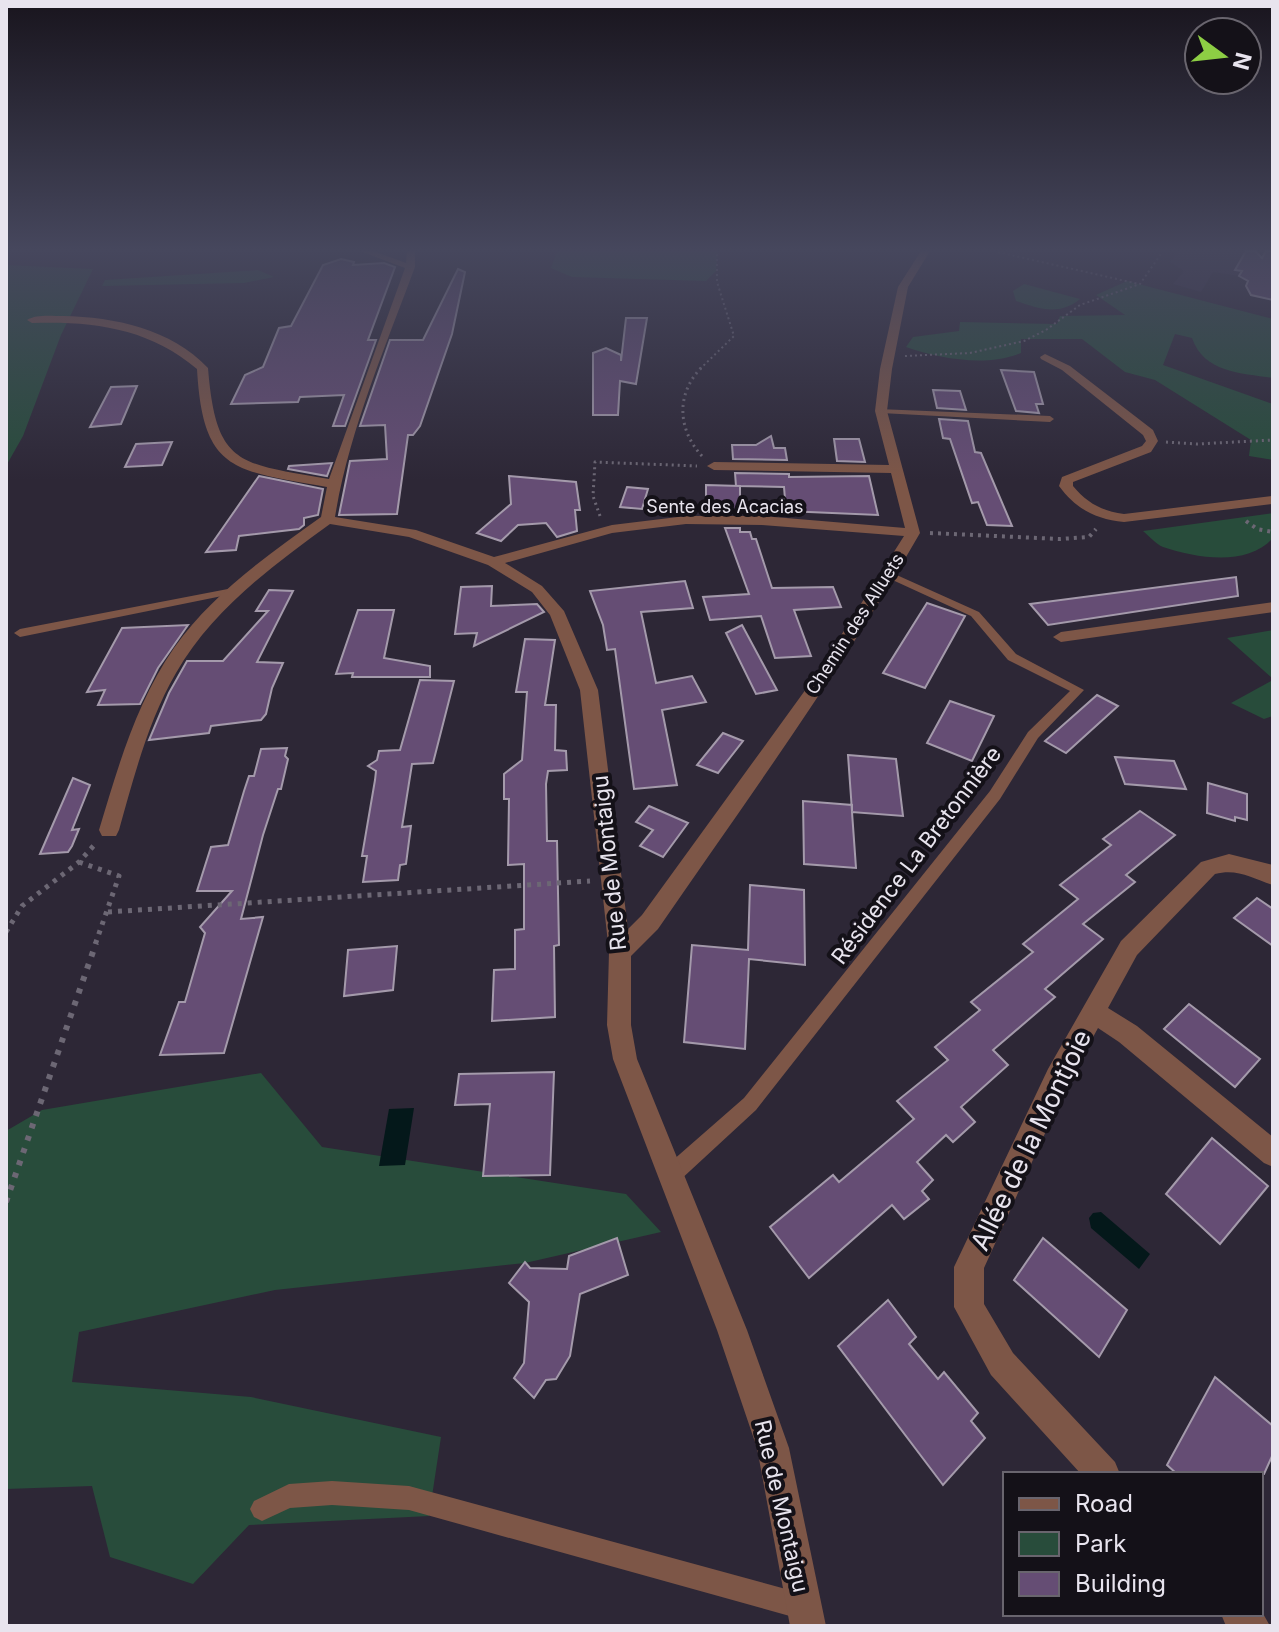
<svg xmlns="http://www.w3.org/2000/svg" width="1279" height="1632" viewBox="0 0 1279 1632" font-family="Inter,sans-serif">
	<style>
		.built { fill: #372f44 }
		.green { fill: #284c3b }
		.water { fill: #04181a }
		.building { fill: #654d74; stroke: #a49aab; stroke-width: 2 }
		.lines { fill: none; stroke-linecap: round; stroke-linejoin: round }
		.path-far4 { stroke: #6c6774; stroke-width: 2; stroke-dasharray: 2 3; stroke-linecap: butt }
		.path-far3 { stroke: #6c6774; stroke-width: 3; stroke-dasharray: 2 4; stroke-linecap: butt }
		.path-far2 { stroke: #6c6774; stroke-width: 4; stroke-dasharray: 3 5; stroke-linecap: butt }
		.path-far1 { stroke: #6c6774; stroke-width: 5; stroke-dasharray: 4 6; stroke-linecap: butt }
		.path { stroke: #6c6774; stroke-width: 6; stroke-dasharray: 5 8; stroke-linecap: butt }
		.lane { fill: #7d5647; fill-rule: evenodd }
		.street { fill: #7d5647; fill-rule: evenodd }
		.labels { text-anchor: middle; stroke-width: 8; stroke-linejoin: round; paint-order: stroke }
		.far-street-label { font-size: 18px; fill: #e8e4ee; stroke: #141118 }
		.street-label { font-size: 22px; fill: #e8e4ee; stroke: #141118 }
		.near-street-label { font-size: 26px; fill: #e8e4ee; stroke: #141118 }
	</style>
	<rect width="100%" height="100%" fill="#2d2736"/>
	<polygon class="built" points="1178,251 1255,251 1273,270 1273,300 1251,295 1248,281 1239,276 1213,272 1201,292 1173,284 1184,271 1170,262"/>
	<g class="green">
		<polygon points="557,251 718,251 716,271 706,281 572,277 551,268"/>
		<polygon points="6,265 93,269 61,335 23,436 6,466"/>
		<polygon points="258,270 274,277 244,283 102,286 105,280"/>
		<path d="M1127,281L1273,319V378C1241,373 1204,373 1192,338L1175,334L1163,365L1273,404V460L1249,456L1251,440L1155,380L1125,372L1082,339H1021V353C987,367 940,359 906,347L913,337L959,331L960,322L1057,324L1060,316L1125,315L1096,295Z"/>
		<path d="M1024,284L1080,299C1059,316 1040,309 1016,301L1013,291Z"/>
		<path d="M1273,513V538C1248,567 1196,558 1163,547C1156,544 1149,536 1143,531Z"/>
		<polygon points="1273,630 1273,679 1227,638"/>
		<polygon points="1273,680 1273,716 1264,719 1231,703"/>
		<polygon points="261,1073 322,1147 626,1194 661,1232 525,1263 275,1290 79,1332 72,1382 251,1397 441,1437 429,1516 249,1525 193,1584 110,1557 92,1486 6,1489 6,1131 42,1110"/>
	</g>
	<g class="water">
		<polygon points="414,1108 405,1165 379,1166 389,1109"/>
		<polygon points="1101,1212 1150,1254 1139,1269 1091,1228 1089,1218 1093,1213"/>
	</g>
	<g class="building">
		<polygon points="1246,251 1255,251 1262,258 1266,251 1273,251 1273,300 1251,295 1246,286 1248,281 1239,276 1242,271 1235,270"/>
		<polygon points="341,259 354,262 353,265 384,263 395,267 368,340 376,340 345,426 333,426 344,395 300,397 298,402 231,404 245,375 263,367 279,328 291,326 323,265"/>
		<polygon points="458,269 465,272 452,334 420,426 413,435 408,435 397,514 339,515 350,461 387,459 385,425 360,426 390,340 423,340"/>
		<polygon points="626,318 647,318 636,384 620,381 618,415 593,415 593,353 606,348 621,355 621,361"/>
		<polygon points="1001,370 1034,372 1043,404 1036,404 1039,413 1016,411"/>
		<polygon points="137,386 121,424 90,427 111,387"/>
		<polygon points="933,390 960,391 966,410 937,408"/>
		<polygon points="939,419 968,421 975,452 981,453 1012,526 987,525 978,502 972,503 950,439 943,438"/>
		<polygon points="771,436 774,448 785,448 787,460 733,459 732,445 756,445"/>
		<polygon points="834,439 859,439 865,462 837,461"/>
		<polygon points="172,442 162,465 125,467 136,444"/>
		<polygon points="332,463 327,476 288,469 289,466"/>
		<polygon points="735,473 789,474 789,477 869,476 878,515 786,511 784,487 736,486"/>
		<polygon points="259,476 323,489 318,515 304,518 304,525 299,529 239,536 236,550 206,552"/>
		<polygon points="509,476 576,482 580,510 575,510 577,531 557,537 546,523 518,525 501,541 477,533 511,504"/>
		<polygon points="706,485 740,486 740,513 706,509"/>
		<polygon points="627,487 648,489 642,509 620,507"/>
		<polygon points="725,528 740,528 740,532 750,532 752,539 756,539 772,588 833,587 841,607 794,610 811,656 775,658 761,616 710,620 703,597 749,594"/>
		<polygon points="1236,577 1238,596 1048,625 1030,604"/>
		<polygon points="685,581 693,608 641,612 656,683 692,676 706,702 662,710 677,785 634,789 615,649 607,650 603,625 590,591"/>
		<polygon points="492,586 491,606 537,604 544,612 474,646 477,633 455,634 461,587"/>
		<polygon points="269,590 293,591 257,662 283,663 272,688 266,714 261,720 211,726 209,733 149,740 169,693 187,661 223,661 268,611 256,611"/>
		<polygon points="927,603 965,616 925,688 883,673"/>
		<polygon points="358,610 394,610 384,658 430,666 430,677 352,677 353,673 336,674"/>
		<polygon points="188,625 158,668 140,704 98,705 105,690 87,692 122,628"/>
		<polygon points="742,625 777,690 756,694 726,633"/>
		<polygon points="525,639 555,640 545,705 556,705 555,750 566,751 567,770 548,771 546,784 547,841 557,841 559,945 554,946 555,1017 492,1021 494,970 515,969 515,930 524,929 524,864 508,865 509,799 504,799 504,774 522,760 527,692 516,692"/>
		<polygon points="420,680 454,681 433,763 412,764 402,827 411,826 406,864 400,865 398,880 363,882 367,856 362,856 375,780 376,771 368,766 377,760 379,751 400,750"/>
		<polygon points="1097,695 1118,706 1066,753 1045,741"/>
		<polygon points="950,701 994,716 972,761 927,743"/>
		<polygon points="723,733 743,741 718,773 697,765"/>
		<polygon points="287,748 285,756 288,759 281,789 278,789 263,835 241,919 263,917 224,1053 160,1055 179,1002 185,1002 205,933 200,927 232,891 197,891 211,847 228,845 244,791 249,776 254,776 261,749"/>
		<polygon points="848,755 896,759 903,816 852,812 856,868 804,864 803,801 852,805 852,811"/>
		<polygon points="1115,757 1174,761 1186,789 1125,784"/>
		<polygon points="73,778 90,785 72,830 79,829 72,846 68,852 40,854"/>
		<polygon points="1208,783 1247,794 1247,820 1235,817 1235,821 1207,813"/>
		<polygon points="649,806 688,823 663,857 640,846 653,830 636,822"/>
		<polygon points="1140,811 1175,835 1126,875 1135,882 1083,924 1103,939 1045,989 1055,997 993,1050 1008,1065 961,1107 975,1122 953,1142 946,1135 917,1162 933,1180 922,1191 929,1199 904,1219 892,1205 809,1278 770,1227 833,1175 839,1182 914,1119 897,1101 948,1060 935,1047 980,1010 971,1002 1033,952 1023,944 1078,899 1060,885 1111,845 1103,839"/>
		<polygon points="750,885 804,890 805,965 749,959 745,1049 684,1042 692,945 748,950"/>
		<polygon points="1257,898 1273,909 1273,946 1234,918"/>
		<polygon points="397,946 393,990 344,996 348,950"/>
		<polygon points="1189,1004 1260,1059 1235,1087 1164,1029"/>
		<polygon points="554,1072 550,1175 483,1176 490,1104 455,1105 459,1074"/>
		<polygon points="1212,1138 1268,1186 1220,1244 1166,1194"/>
		<polygon points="617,1238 628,1275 580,1294 570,1356 556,1379 546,1380 534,1398 514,1378 524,1363 529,1302 509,1283 525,1262 530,1268 567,1269 569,1256"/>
		<polygon points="1043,1238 1127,1310 1099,1357 1014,1280"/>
		<polygon points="888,1300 916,1337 909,1344 938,1379 944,1372 978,1413 971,1421 985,1438 943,1485 838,1346"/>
		<polygon points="1215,1377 1273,1426 1273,1454 1264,1474 1177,1474 1167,1465"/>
	</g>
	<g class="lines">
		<g class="path-far4">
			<polyline points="993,251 1139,284"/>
			<polyline points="905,356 970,353 1024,341 1046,330 1080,305 1140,284 1163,251"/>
			<polyline points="700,369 734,336 717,282 717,251"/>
		</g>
		<g class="path-far3">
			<polyline points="1166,442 1197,444 1273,440"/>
			<path d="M702,456C677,429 676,393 702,367"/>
			<polyline points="600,516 593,496 595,462 697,466"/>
		</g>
		<g class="path-far2">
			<polyline points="1246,521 1257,529 1273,532"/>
			<polyline points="930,533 1060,539 1089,537 1096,529"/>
		</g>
		<g class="path-far1">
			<polyline points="79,862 119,876 95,945"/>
			<polyline points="108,912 590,881"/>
			<polyline points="6,932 22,906 79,862 97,842"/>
		</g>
		<polyline class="path" points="6,1202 96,943"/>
		<g class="lane">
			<polygon points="878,409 1050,416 1054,419 1050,422 881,413 877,411"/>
			<polygon points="890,572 979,612 1016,654 1084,690 1038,738 1000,799 756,1110 678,1182 671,1185 664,1182 661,1175 664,1168 744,1098 990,791 1028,732 1070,691 1008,660 971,616 886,577 885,575"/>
			<polygon points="233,588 237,589 237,593 20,637 14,633 20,629"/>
			<polygon points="332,1481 409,1486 804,1594 813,1598 817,1607 813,1616 804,1620 409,1510 332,1505 290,1508 262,1521 254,1517 250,1509 254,1501 289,1484"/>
		</g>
		<g class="street">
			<path d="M360,251H373L406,263L407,251H415V267C385,348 349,431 335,517L416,530L494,557L612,525L686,516H762L905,528L891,473L714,470L707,466L714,462L889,465L875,411L880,369L898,287L921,251H930L908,287L892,369L887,411L920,533C841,671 748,798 658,929L631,956V1025L637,1059L747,1330L789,1448L826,1626H790L757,1448L717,1330L613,1059L607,1025L609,952L580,690L550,615L532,592L488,565L409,537L330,524C272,566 212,610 176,673C148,721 134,777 119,830L116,836H102L99,830C118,767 136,703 174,648C212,594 268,555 321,517L327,487C234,470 203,473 197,369C149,328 93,321 32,323L27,320C36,314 52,316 63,316C115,317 171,329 208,368C216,467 239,463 329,479L405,268ZM686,524L762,525L904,536L814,678L642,915L628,929L598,690L564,611L542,586L505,563L612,533Z"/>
			<path d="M1045,354L1070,366L1153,430L1158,441L1151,452L1073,482V486C1087,503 1102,511 1124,514L1273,496V504L1124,522C1095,519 1076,509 1059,486L1062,477L1142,446L1146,441L1143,435L1062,370L1041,359L1040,357Z"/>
			<polygon points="1273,602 1273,612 1061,642 1053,637 1061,632"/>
			<path d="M1229,854L1273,865V885C1252,878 1237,868 1215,874L1137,955L1108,1008L1137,1026L1273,1137V1167L1264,1163L1119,1042L1098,1028L1066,1087L984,1268V1304L1013,1353L1115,1462L1120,1474H1081L991,1375L954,1307V1267L1048,1069L1121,941L1201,862Z"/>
			<polygon points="1261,1610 1270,1626 1226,1626 1221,1614 1261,1614"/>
		</g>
	</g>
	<linearGradient id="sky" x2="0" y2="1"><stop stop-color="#19151e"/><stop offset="0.52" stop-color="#46475d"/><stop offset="1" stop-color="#46475d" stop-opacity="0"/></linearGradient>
	<rect width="1279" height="480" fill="url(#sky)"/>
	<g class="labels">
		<g class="far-street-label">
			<text x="725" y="513">Sente des Acacias</text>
			<text transform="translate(855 624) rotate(-57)" y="6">Chemin des Alluets</text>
		</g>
		<g class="street-label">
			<text transform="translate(916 855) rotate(-53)" y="8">Résidence La Bretonnière</text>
			<text transform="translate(609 863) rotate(-96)" y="8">Rue de Montaigu</text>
			<text transform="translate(782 1506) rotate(77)" y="8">Rue de Montaigu</text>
		</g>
		<g class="near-street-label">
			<text transform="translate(1031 1140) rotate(-64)" y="9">Allée de la Montjoie</text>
		</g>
	</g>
	<rect width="1279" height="1632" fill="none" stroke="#e8e4ee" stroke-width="16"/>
	<rect x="1003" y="1472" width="260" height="144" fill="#141118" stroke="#69656e" stroke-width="2"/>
	<rect x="1019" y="1498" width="40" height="12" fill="#7d5647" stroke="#69656e" stroke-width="2"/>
	<text x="1075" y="1512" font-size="24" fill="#e8e4ee">Road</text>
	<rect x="1019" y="1532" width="40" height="24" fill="#284c3b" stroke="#69656e" stroke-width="2"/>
	<text x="1075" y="1552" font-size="24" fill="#e8e4ee">Park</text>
	<rect x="1019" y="1572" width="40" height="24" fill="#654d74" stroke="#69656e" stroke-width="2"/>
	<text x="1075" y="1592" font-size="24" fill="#e8e4ee">Building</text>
	<g transform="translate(1223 56) rotate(105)"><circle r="38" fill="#141118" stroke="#69656e" stroke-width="2"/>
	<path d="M0-6L14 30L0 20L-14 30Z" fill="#8dce44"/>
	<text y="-12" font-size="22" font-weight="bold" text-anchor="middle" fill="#e8e4ee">N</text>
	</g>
</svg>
